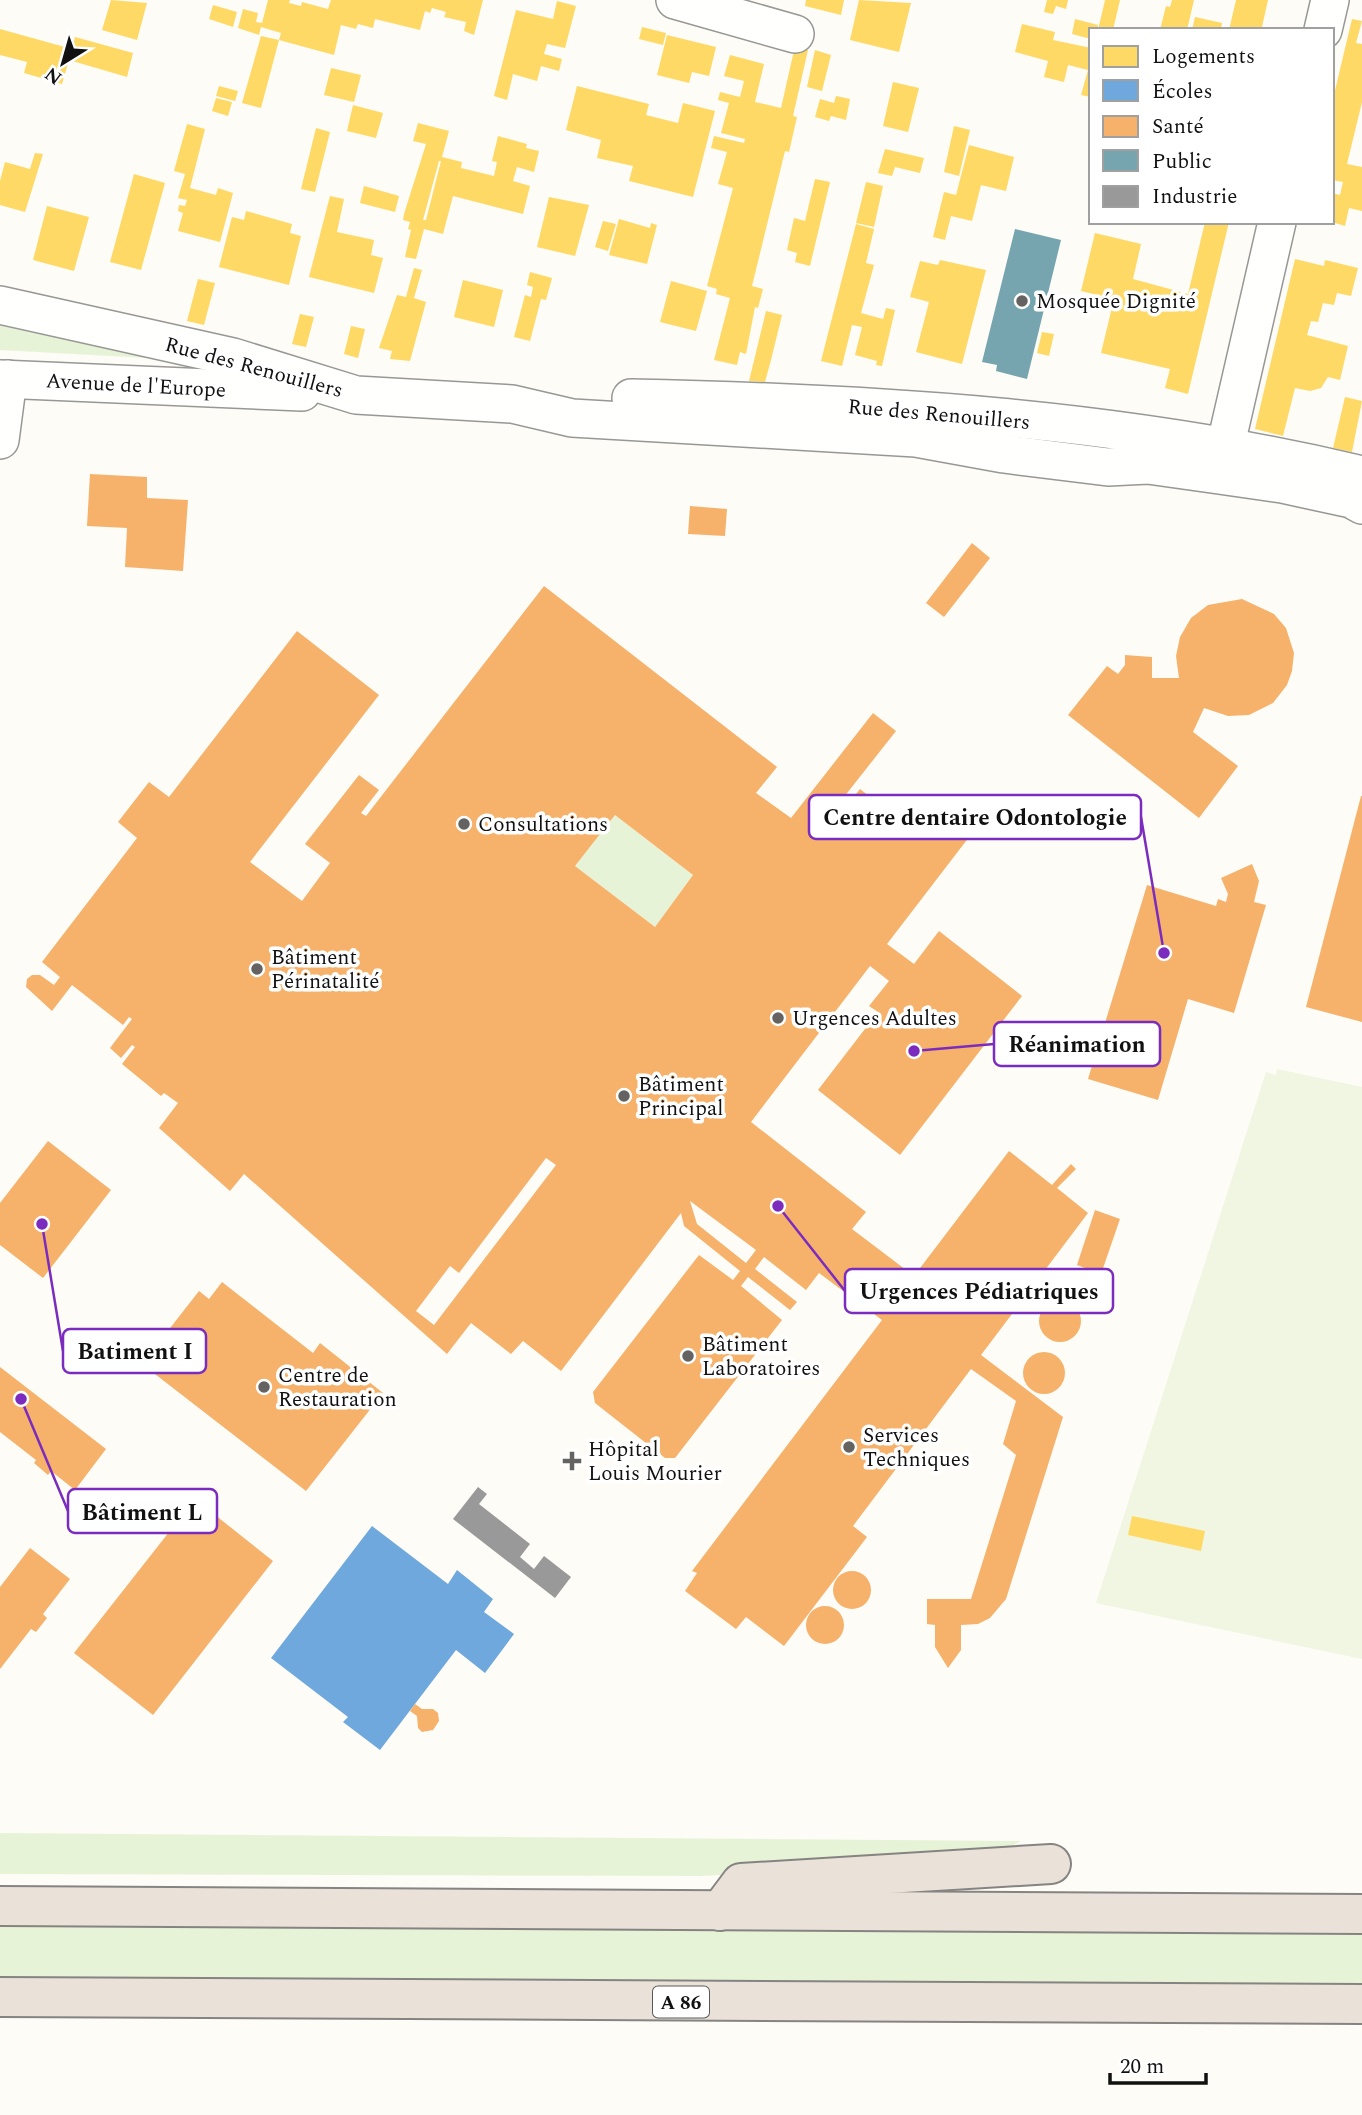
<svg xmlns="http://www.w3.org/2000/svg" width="1362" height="2115" viewBox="0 0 1362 2115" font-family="Spectral,serif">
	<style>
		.green { fill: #e7f3d7 }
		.pitch { fill: #f0f6e1 }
		.homes { fill: #ffd966; fill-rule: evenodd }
		.schools { fill: #6fa8dc }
		.health { fill: #f6b26b; fill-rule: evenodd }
		.public { fill: #76a5af }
		.industry { fill: #999 }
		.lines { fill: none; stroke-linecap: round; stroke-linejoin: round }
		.minor-casing { stroke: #979795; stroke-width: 40 }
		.highway-casing { stroke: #858482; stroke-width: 42 }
		.minor { stroke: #fffffe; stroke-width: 37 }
		.highway { stroke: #eae1d8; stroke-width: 38 }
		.poi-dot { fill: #646362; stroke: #fff; stroke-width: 2.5 }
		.labels { text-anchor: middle; stroke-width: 7; stroke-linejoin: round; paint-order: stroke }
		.shield { fill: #fff; stroke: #585858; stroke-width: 2 }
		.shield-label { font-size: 19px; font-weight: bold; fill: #111 }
		.poi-label { font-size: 21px; fill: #111; stroke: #fff; text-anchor: start }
		.street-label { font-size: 21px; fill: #111; stroke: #fff }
		.leader { fill: none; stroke: #7b2cbf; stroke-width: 2.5 }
		.callout-dot { fill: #7b2cbf; stroke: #fff; stroke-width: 2.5 }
		.callout { fill: #fff; stroke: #7b2cbf; stroke-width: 2.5 }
		.callout-label { font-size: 23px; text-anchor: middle; font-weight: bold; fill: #111 }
	</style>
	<rect width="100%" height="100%" fill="#fdfcf7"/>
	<g class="green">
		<polygon points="0,320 165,359 0,350"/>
		<polygon points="615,815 693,875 655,927 575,866"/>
		<polygon points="0,1833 1021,1841 985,1861 700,1876 0,1874"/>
		<polygon points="0,1924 1362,1935 1362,1987 0,1979"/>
	</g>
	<polygon class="pitch" points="1277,1069 1362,1087 1362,1659 1096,1603 1266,1072 1276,1075"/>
	<g class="homes">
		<polygon points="111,0 147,3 137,40 102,30"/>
		<polygon points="268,0 290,0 289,3 301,6 302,2 328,9 331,0 483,0 474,35 464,31 466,22 444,17 446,12 432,8 430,13 425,11 420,30 375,19 373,28 358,24 356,29 341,25 334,55 279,40 281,33 261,27 259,35 238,28 243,9 258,13 256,22 262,23"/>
		<polygon points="806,0 844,0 841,15 805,6"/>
		<polygon points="859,0 911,3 899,52 850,40"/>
		<polygon points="1047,0 1068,0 1066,9 1056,6 1053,14 1044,12"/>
		<polygon points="1105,0 1120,0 1113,30 1098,30"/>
		<polygon points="1172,0 1194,0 1187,30 1160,30 1166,6 1170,7"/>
		<polygon points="1236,0 1268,0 1262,27 1269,30 1229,30"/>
		<polygon points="557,1 576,6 565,48 547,44 544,54 562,59 559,71 541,66 537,81 513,74 507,100 494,96 516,10 553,19"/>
		<polygon points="213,5 237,12 233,27 209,19"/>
		<polygon points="1195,17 1222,23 1221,30 1192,30"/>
		<polygon points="1075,19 1098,25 1097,30 1091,30 1091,39 1072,34"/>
		<polygon points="1352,19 1362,21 1356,43 1362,44 1362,102 1347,164 1362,167 1362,211 1349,208 1345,226 1332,222 1332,193 1340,195 1343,182 1332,180 1332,103"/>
		<polygon points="1022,24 1055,32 1053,40 1091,48 1091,97 1081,95 1088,70 1068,65 1064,82 1044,77 1048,61 1015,52"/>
		<polygon points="642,27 666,33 663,45 639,39"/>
		<polygon points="0,29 72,49 75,37 133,53 127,77 69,60 62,84 24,73 27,62 0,55"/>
		<polygon points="667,35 716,47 709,76 692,72 689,83 657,75"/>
		<polygon points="261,36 279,40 261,108 242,103"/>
		<polygon points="795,46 808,50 793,116 797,117 789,152 785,151 752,286 763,289 758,308 755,307 746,354 740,352 737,365 714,360 730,298 716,294 717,289 707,286 733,188 718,184 727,152 711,148 714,136 744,143 745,139 721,133 729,103 718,100 720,92 740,97 744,81 724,76 730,55 764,64 755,102 781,108"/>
		<polygon points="815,50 831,55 822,91 807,87"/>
		<polygon points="331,68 361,75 354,102 324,95"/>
		<polygon points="893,82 919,88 908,132 883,126"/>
		<polygon points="219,86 238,91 235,101 216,96"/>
		<polygon points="577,86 649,104 646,115 678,123 683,103 715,111 693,197 629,181 633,166 597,158 601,140 566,130"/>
		<polygon points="836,96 850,99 846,120 831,116 829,121 815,117 820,99 834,103"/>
		<polygon points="216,98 232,102 228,116 212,111"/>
		<polygon points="353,105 383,113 376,138 347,131"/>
		<path d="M418,123L449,131L442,157L462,162L461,168L494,176L497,162L492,161L498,136L527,144L526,148L539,151L534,172L517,167L513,181L530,186L523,214L453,196L443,234L424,229L416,259L405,257L411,230L408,229L410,222L403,220L404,214L426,144L413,141ZM439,161H441L426,220H423Z"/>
		<polygon points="187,124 205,129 190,188 216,195 218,188 233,193 220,242 178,231 183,213 178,211 179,205 185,206 187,200 178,198 185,174 174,171"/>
		<polygon points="954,126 970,130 959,176 944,172"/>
		<polygon points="316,128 330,132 315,192 301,189"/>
		<polygon points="969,145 1014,157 1006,191 981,185 972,221 951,216 945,240 933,237 944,192 956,195"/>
		<polygon points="885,149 924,158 920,173 895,167 892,176 878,173"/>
		<polygon points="35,153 43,154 25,212 0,205 0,181 5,162 30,169"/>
		<polygon points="134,174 165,183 141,270 110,262"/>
		<polygon points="815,179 830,182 810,266 795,262 797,253 787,250 794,218 805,221"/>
		<polygon points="866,182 883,186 874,227 856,223"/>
		<polygon points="364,186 399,196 395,212 360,203"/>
		<polygon points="330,196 344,199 337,232 374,240 371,255 383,258 374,293 309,277"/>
		<polygon points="549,197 589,205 575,256 537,247"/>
		<polygon points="47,206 89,217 74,271 33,260"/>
		<polygon points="246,211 292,224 290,233 301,236 289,285 219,267 232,217 244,220"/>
		<polygon points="619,219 650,228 651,223 657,225 647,264 609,255"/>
		<polygon points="603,221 616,224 608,251 595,247"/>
		<polygon points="1205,222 1229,222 1188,394 1165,388 1170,369 1101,353 1114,299 1081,291 1095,233 1141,244 1133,279 1188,294"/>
		<polygon points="856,224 874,229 866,263 874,265 861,313 883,319 886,308 895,310 882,366 876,365 877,361 855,355 862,327 852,325 842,366 821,361"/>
		<polygon points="1295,259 1324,266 1325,260 1358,268 1351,296 1337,293 1334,305 1323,303 1318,322 1311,321 1307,335 1348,346 1340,380 1328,377 1321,388 1310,391 1295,388 1283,436 1255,429"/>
		<polygon points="940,260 986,270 962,364 916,352 929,302 910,297 920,261 938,265"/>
		<polygon points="414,268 422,270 414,298 426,302 410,361 390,359 392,351 379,348 397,295 406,297"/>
		<polygon points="530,272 552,278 546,300 541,299 530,341 514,337 525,295 531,297 533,287 527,285"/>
		<polygon points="198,279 215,283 204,325 187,321"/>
		<polygon points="463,280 503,290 494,327 454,317"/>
		<polygon points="671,281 707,291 696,331 660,322"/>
		<polygon points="766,311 782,315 771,360 765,382 749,381"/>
		<polygon points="300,314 314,317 306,347 292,344"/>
		<polygon points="351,326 365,329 358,358 344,354"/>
		<polygon points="1042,332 1054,334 1049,356 1037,353"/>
		<polygon points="1345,397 1362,401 1352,452 1333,448"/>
		<polygon points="1132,1516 1205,1531 1201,1551 1128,1535"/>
	</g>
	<polygon class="schools" points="372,1526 448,1584 457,1570 493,1599 484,1612 514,1634 485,1673 456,1650 380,1750 343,1722 348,1717 271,1658"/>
	<g class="health">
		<polygon points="90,474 147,477 147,498 188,500 183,571 125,567 127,528 87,526"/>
		<polygon points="690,506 727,509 725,536 688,534"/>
		<polygon points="972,543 990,558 944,617 926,603"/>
		<path d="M544,586L777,767L756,793L791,818L873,713L896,731L814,835L820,840L860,789L905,824L930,794L976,828L887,944L914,964L939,931L1022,996L900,1155L818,1090L878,1012L869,1006L889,981L870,966L751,1122L866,1212L852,1229L914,1276L1009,1151L1052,1185L1071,1164L1076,1169L1057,1188L1088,1213L981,1355L1063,1417L1006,1599L990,1618L978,1624L961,1625V1650L948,1668L935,1647V1625L927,1624V1599H971L1016,1455L1003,1444L1016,1401L971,1369L853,1526L867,1537L784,1646L746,1617L736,1629L685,1591L697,1573L692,1571L882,1320L819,1273L806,1290L764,1257L755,1269L797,1302L790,1310L748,1277L741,1286L782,1320L675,1458H665L595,1403L593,1392L699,1255L733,1280L740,1271L684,1226L681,1213L561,1371L523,1341L511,1354L471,1323L447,1354L244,1174L230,1191L159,1128L178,1103L164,1093L161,1096L122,1064L135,1047L132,1045L121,1058L110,1048L132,1019L129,1017L123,1025L72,985L52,1011L26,987L27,979L32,975H40L54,985L60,977L42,962L137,838L118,822L149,782L169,797L297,631L379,695L250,862L302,901L330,863L305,844L359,775L379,790L361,813L366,816ZM615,815L693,875L655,927L575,866ZM546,1158L556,1165L434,1325L416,1311L450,1266L459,1273ZM690,1201L756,1250L746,1263L697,1224Z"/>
		<polygon points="1242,599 1274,614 1286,628 1294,653 1292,671 1287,685 1273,703 1249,715 1228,716 1204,708 1193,732 1238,766 1199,818 1068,715 1107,666 1118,674 1125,665 1125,655 1152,657 1152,678 1179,678 1176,656 1180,637 1191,618 1208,605"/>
		<polygon points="1361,796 1362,796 1362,1022 1306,1007"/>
		<polygon points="1252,864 1259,881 1254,902 1266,905 1234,1013 1188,999 1158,1100 1088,1079 1147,885 1216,906 1218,899 1226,902 1228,894 1221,878"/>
		<polygon points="48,1141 111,1190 43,1278 0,1245 0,1203"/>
		<polygon points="1095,1210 1120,1219 1101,1274 1077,1265"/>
		<polygon points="222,1282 313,1353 320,1343 383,1393 306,1491 142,1364 199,1291 209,1299"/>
		<circle cx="1060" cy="1321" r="21"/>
		<circle cx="1044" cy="1373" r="21"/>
		<polygon points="0,1367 106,1449 75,1490 51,1471 48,1475 34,1463 36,1460 0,1432"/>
		<polygon points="195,1499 273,1561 153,1715 74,1653"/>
		<polygon points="30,1548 70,1579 43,1614 47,1618 36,1632 31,1629 0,1669 0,1587"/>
		<circle cx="852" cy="1590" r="19"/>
		<circle cx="825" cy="1625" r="19"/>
		<polygon points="415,1704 422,1709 433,1709 438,1713 439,1721 433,1730 422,1732 418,1728 417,1716 410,1711"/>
	</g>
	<polygon class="public" points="1015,229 1061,240 1027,379 996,371 997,365 982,362"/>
	<polygon class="industry" points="478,1487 487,1494 479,1504 530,1544 520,1557 534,1569 544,1556 571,1577 555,1598 453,1519"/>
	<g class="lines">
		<g class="minor-casing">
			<g id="minor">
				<polyline points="675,0 795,34"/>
				<polyline points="1323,30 1330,0"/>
				<polyline points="0,305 233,357 356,395 512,404 572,418 916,438 1004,454 1108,467 1148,465 1219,475 1282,484 1351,499 1362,505"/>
				<polyline points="0,379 302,392"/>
				<path d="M631,398C876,403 1123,418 1362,475"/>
				<polyline points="0,440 8,379"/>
				<polyline points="1220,470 1277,222"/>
			</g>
		</g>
		<g class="highway-casing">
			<g id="highway">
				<polyline points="0,1906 1362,1914"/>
				<polyline points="720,1911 741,1883 1051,1864"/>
				<polyline points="0,1997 1362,2004"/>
			</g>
		</g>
		<use href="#minor" class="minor"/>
		<use href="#highway" class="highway"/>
	</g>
	<g class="poi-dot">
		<circle cx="1022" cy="301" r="7"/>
		<circle cx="464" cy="824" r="7"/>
		<circle cx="257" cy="969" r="7"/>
		<circle cx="778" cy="1018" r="7"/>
		<circle cx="624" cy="1096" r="7"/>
		<circle cx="688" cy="1356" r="7"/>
		<circle cx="264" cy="1387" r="7"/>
		<circle cx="849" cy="1447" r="7"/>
		<path d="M568.5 1450.5h7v7h7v7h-7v7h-7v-7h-7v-7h7z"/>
	</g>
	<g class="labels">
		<rect class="shield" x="653" y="1986.5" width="56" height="31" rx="5"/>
		<g class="shield-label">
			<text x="681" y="2009">A 86</text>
		</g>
		<g class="poi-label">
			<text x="1036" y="308">Mosquée Dignité</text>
			<text x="478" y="831">Consultations</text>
			<text x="271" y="964">Bâtiment<tspan x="271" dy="24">Périnatalité</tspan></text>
			<text x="792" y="1025">Urgences Adultes</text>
			<text x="638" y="1091">Bâtiment<tspan x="638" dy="24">Principal</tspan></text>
			<text x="702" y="1351">Bâtiment<tspan x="702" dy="24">Laboratoires</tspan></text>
			<text x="278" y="1382">Centre de<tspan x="278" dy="24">Restauration</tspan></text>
			<text x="863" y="1442">Services<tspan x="863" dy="24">Techniques</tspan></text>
			<text x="588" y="1456">Hôpital<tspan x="588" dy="24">Louis Mourier</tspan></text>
		</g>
		<g class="street-label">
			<text transform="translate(254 367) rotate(15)" y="7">Rue des Renouillers</text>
			<text transform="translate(136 385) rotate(3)" y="7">Avenue de l'Europe</text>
			<text transform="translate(939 414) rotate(5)" y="7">Rue des Renouillers</text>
		</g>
	</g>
	<path class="leader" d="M1164 953L1141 817M914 1051L994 1044M778 1206L845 1291M42 1224L63 1351M21 1399L68 1511"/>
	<g class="callout-dot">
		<circle cx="1164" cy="953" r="7"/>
		<circle cx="914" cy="1051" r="7"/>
		<circle cx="778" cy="1206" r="7"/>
		<circle cx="42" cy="1224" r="7"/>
		<circle cx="21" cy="1399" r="7"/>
	</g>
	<g class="callout">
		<rect x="809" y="795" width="332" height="44" rx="7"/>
		<rect x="994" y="1022" width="166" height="44" rx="7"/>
		<rect x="845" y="1269" width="268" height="44" rx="7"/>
		<rect x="63" y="1329" width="143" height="44" rx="7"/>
		<rect x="68" y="1489" width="149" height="44" rx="7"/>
	</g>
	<g class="callout-label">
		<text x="975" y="825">Centre dentaire Odontologie</text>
		<text x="1077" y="1052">Réanimation</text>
		<text x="979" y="1299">Urgences Pédiatriques</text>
		<text x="135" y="1359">Batiment I</text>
		<text x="142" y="1520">Bâtiment L</text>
	</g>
	<rect x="1089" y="28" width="245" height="196" fill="#ffffff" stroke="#a0a0a0" stroke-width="2"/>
	<rect x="1103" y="46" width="35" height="21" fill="#ffd966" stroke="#a0a0a0" stroke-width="2"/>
	<text x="1152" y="63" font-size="21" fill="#111111">Logements</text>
	<rect x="1103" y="80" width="35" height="21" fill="#6fa8dc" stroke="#a0a0a0" stroke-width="2"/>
	<text x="1152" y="98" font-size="21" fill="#111111">Écoles</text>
	<rect x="1103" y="116" width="35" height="21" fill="#f6b26b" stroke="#a0a0a0" stroke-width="2"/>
	<text x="1152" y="133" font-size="21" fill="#111111">Santé</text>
	<rect x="1103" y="150" width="35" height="21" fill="#76a5af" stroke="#a0a0a0" stroke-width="2"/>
	<text x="1152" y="168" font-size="21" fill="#111111">Public</text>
	<rect x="1103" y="186" width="35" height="21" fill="#999999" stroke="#a0a0a0" stroke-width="2"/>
	<text x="1152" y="203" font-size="21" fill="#111111">Industrie</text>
	<g transform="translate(63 63) rotate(217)" stroke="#ffffff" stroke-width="5" paint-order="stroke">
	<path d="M0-5L12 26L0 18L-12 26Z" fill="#111111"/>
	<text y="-10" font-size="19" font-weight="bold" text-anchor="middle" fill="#111111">N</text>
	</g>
	<path d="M1110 2073v10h96v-10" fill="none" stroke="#111111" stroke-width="3.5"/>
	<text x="1120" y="2073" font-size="21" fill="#111111" stroke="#ffffff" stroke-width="5" paint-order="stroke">20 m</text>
</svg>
